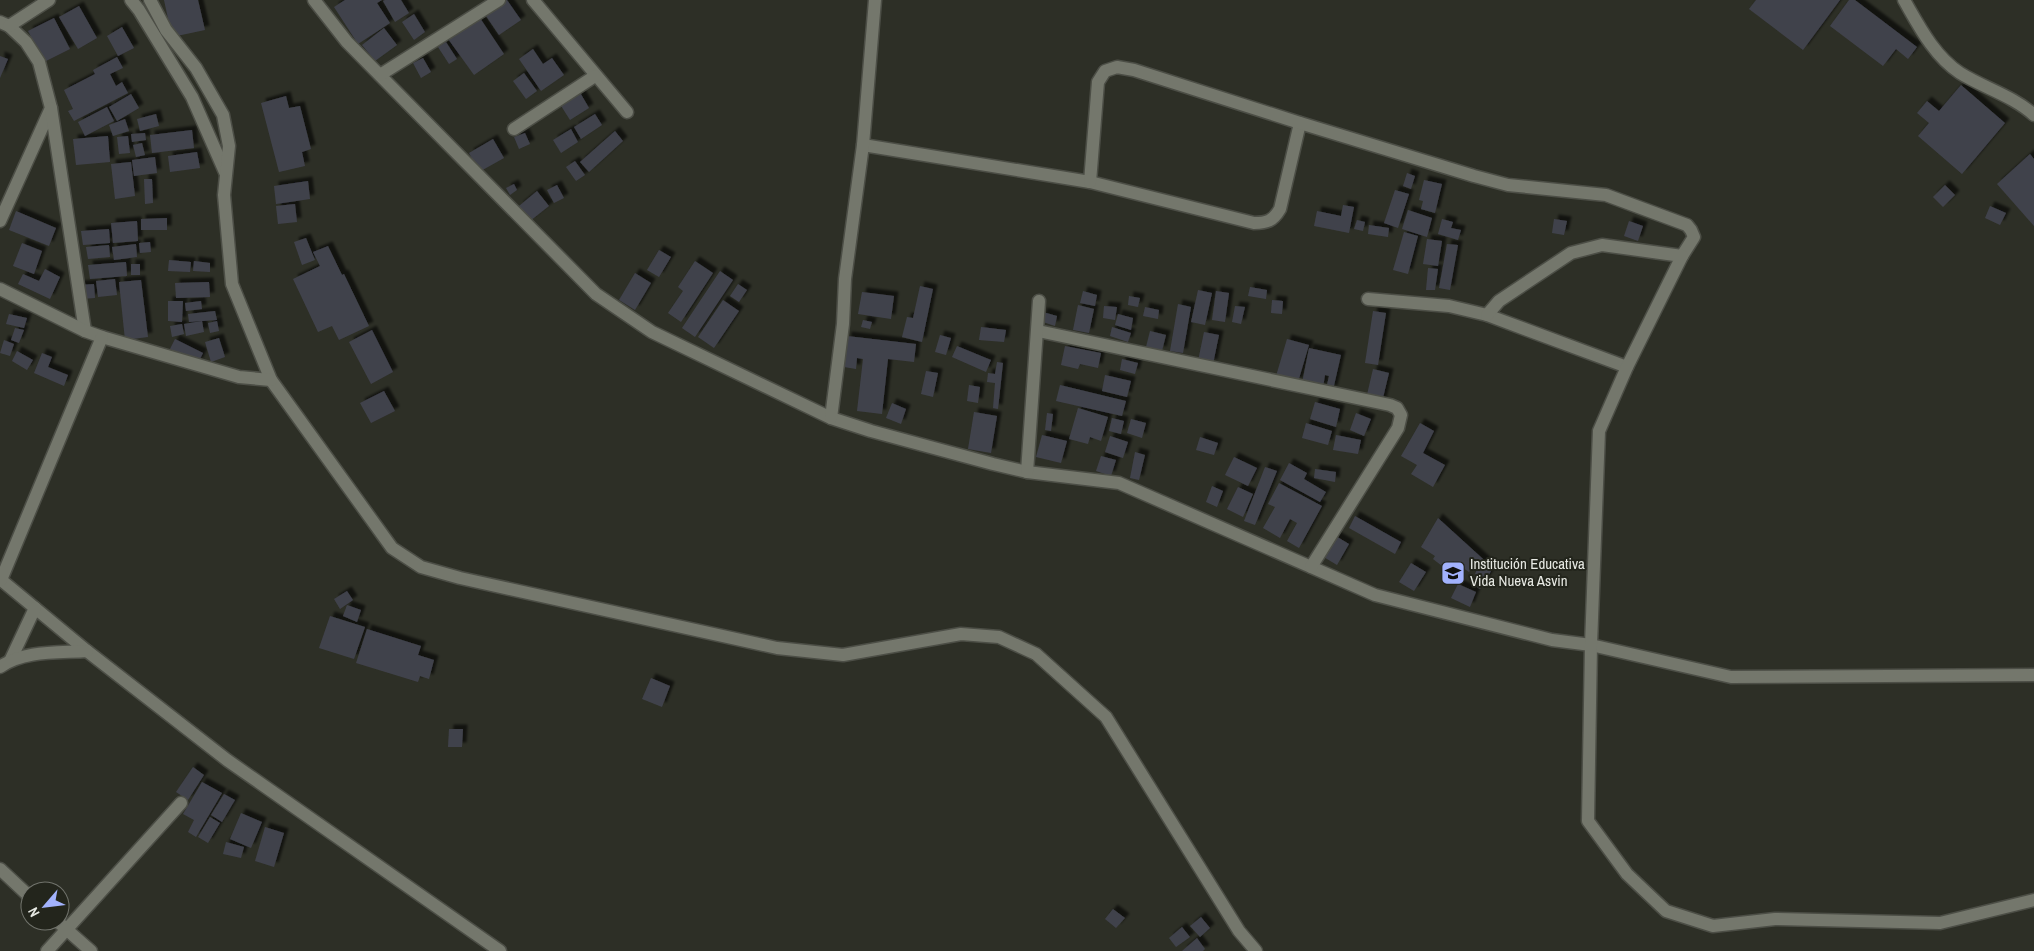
<svg xmlns="http://www.w3.org/2000/svg" width="2034" height="951" viewBox="0 0 2034 951" font-family="'Archivo Narrow',sans-serif">
	<style>
		.building { fill: #40424c; filter: url(#shadow) }
		.lines { fill: none; stroke-linecap: round; stroke-linejoin: round }
		.minor-casing { stroke: #4c4e46; stroke-width: 15 }
		.minor { stroke: #74776c; stroke-width: 12 }
		.labels { text-anchor: middle; stroke-width: 4; stroke-linejoin: round; paint-order: stroke }
		.poi-label { font-size: 15px; fill: #e7e9e3; stroke: #23251c; text-anchor: start }
	</style>
	<defs>
		<filter id="shadow"><feDropShadow dx="4.5" dy="-4.5" stdDeviation="1" flood-color="#0009"/></filter>
	</defs>
	<rect width="100%" height="100%" fill="#2d2f26"/>
	<g class="building">
		<polygon points="164,0 198,0 205,30 172,37"/>
		<polygon points="345,0 382,0 377,3 390,23 358,44 334,7"/>
		<polygon points="385,0 401,0 409,13 395,22 383,1"/>
		<polygon points="503,0 507,0 521,20 499,35 484,13"/>
		<polygon points="1756,0 1840,0 1803,50 1749,9"/>
		<polygon points="1849,0 1855,0 1917,47 1908,59 1896,49 1883,66 1830,26"/>
		<polygon points="79,6 97,38 78,49 59,17"/>
		<polygon points="414,14 425,32 414,40 402,22"/>
		<polygon points="478,15 504,54 474,75 446,36"/>
		<polygon points="54,18 70,49 44,62 28,31"/>
		<polygon points="122,27 134,48 118,56 107,36"/>
		<polygon points="384,28 397,45 375,61 362,45"/>
		<polygon points="446,42 457,59 449,64 438,47"/>
		<polygon points="533,49 543,64 552,58 564,75 541,91 519,59"/>
		<polygon points="0,56 8,59 0,78"/>
		<polygon points="117,57 123,68 110,74 116,86 122,82 128,93 74,121 68,111 73,109 64,90 95,74 93,70"/>
		<polygon points="423,58 431,72 421,78 413,63"/>
		<polygon points="524,73 537,91 526,99 513,81"/>
		<polygon points="1961,85 2005,123 1962,174 1918,136 1929,123 1917,113 1927,101 1939,111"/>
		<polygon points="578,89 589,108 570,120 558,101"/>
		<polygon points="131,94 139,108 117,121 109,107"/>
		<polygon points="286,96 289,108 300,106 311,149 302,152 305,166 279,172 261,103"/>
		<polygon points="107,107 114,121 85,136 78,122"/>
		<polygon points="156,114 159,126 140,131 137,119"/>
		<polygon points="595,114 602,125 581,139 574,127"/>
		<polygon points="125,119 129,131 113,136 109,125"/>
		<polygon points="571,129 578,142 561,153 553,140"/>
		<polygon points="192,130 194,148 152,153 150,135"/>
		<polygon points="615,131 623,141 589,172 580,162"/>
		<polygon points="145,133 146,140 132,142 131,134"/>
		<polygon points="525,133 530,144 519,149 514,137"/>
		<polygon points="108,136 110,162 76,165 73,139"/>
		<polygon points="128,136 130,153 119,154 117,137"/>
		<polygon points="493,139 504,158 479,172 469,153"/>
		<polygon points="142,143 145,155 136,157 133,145"/>
		<polygon points="197,152 200,168 170,172 168,156"/>
		<polygon points="2030,154 2034,159 2034,226 1997,184"/>
		<polygon points="155,157 157,173 134,176 132,160"/>
		<polygon points="575,161 585,175 576,181 566,167"/>
		<polygon points="131,162 135,196 115,199 111,164"/>
		<polygon points="1407,173 1415,176 1411,189 1403,186"/>
		<polygon points="144,179 152,179 153,203 145,204"/>
		<polygon points="1424,180 1442,184 1435,213 1421,209 1423,201 1419,200"/>
		<polygon points="308,181 310,199 276,204 274,186"/>
		<polygon points="514,184 517,190 510,195 506,188"/>
		<polygon points="557,185 564,198 554,203 547,190"/>
		<polygon points="1945,185 1955,195 1943,207 1933,197"/>
		<polygon points="1395,190 1409,194 1398,228 1384,223"/>
		<polygon points="537,191 549,206 530,221 519,206"/>
		<polygon points="295,204 297,222 278,224 276,206"/>
		<polygon points="1343,205 1354,207 1349,233 1314,226 1317,211 1341,216"/>
		<polygon points="1990,206 2006,213 2000,225 1985,218"/>
		<polygon points="1408,210 1432,218 1427,237 1402,229"/>
		<polygon points="16,211 56,228 49,246 9,230"/>
		<polygon points="167,218 167,230 141,230 141,219"/>
		<polygon points="1442,219 1453,222 1451,228 1461,230 1458,240 1438,234"/>
		<polygon points="1554,219 1567,221 1564,235 1552,233"/>
		<polygon points="1357,220 1365,222 1363,231 1354,229"/>
		<polygon points="137,221 138,241 113,243 111,223"/>
		<polygon points="1629,221 1643,226 1638,241 1624,236"/>
		<polygon points="1369,225 1389,228 1388,237 1368,234"/>
		<polygon points="109,229 110,243 83,245 81,231"/>
		<polygon points="1404,232 1418,236 1408,274 1393,270"/>
		<polygon points="306,238 315,260 302,265 294,242"/>
		<polygon points="1427,239 1442,241 1438,266 1423,264"/>
		<polygon points="150,242 151,252 140,253 139,243"/>
		<polygon points="22,243 42,251 34,274 13,266"/>
		<polygon points="136,244 137,257 114,260 112,247"/>
		<polygon points="1447,244 1458,245 1450,290 1439,288"/>
		<polygon points="109,245 110,257 88,259 86,247"/>
		<polygon points="328,246 342,275 344,274 369,326 339,340 332,326 318,332 293,279 320,266 313,252"/>
		<polygon points="659,250 671,257 659,277 647,270"/>
		<polygon points="169,260 191,262 190,272 168,271"/>
		<polygon points="194,261 210,263 210,272 193,271"/>
		<polygon points="695,261 713,273 681,322 668,313 683,291 678,287"/>
		<polygon points="126,262 127,276 90,279 88,265"/>
		<rect x="131" y="264" width="9" height="11"/>
		<polygon points="1428,268 1438,269 1435,290 1426,290"/>
		<polygon points="45,269 60,277 50,299 18,284 23,274 39,281"/>
		<polygon points="720,271 733,280 695,337 682,328"/>
		<polygon points="635,273 651,283 635,310 619,300"/>
		<polygon points="115,279 117,295 98,297 96,281"/>
		<polygon points="141,280 148,337 125,340 119,282"/>
		<polygon points="209,282 210,297 176,298 175,283"/>
		<polygon points="94,284 95,298 81,299 79,285"/>
		<polygon points="738,284 747,290 739,302 730,296"/>
		<polygon points="920,286 933,289 922,342 902,337 907,317 913,318"/>
		<polygon points="1250,287 1267,290 1266,299 1248,296"/>
		<polygon points="1198,290 1212,293 1205,325 1191,322"/>
		<polygon points="1083,291 1097,295 1095,306 1080,303"/>
		<polygon points="1216,291 1229,293 1225,322 1212,320"/>
		<polygon points="862,292 894,296 891,319 858,314"/>
		<polygon points="1129,296 1140,298 1138,307 1128,305"/>
		<polygon points="723,300 739,311 714,348 698,337"/>
		<polygon points="1272,300 1283,301 1282,314 1271,313"/>
		<polygon points="168,301 183,301 182,322 168,321"/>
		<polygon points="201,301 202,309 186,311 185,303"/>
		<polygon points="1178,304 1191,307 1183,353 1170,351"/>
		<polygon points="1078,305 1094,309 1089,333 1073,330"/>
		<polygon points="1104,306 1117,307 1115,320 1103,318"/>
		<polygon points="1235,306 1245,307 1241,324 1232,322"/>
		<polygon points="1145,307 1159,310 1158,319 1143,316"/>
		<polygon points="215,311 217,320 189,322 188,314"/>
		<polygon points="1373,311 1386,313 1378,365 1365,363"/>
		<polygon points="1043,312 1057,316 1055,326 1040,321"/>
		<polygon points="9,314 27,318 24,328 6,324"/>
		<polygon points="1118,314 1133,318 1131,330 1115,325"/>
		<polygon points="863,320 872,322 870,329 861,327"/>
		<polygon points="202,321 204,332 186,336 184,324"/>
		<polygon points="217,321 219,331 210,333 208,323"/>
		<polygon points="182,324 184,334 172,337 170,326"/>
		<polygon points="981,327 1006,330 1004,342 979,340"/>
		<polygon points="1112,327 1131,333 1128,342 1110,336"/>
		<polygon points="15,328 24,330 19,343 11,340"/>
		<polygon points="372,330 393,372 371,384 349,342"/>
		<polygon points="1150,331 1166,335 1162,351 1146,347"/>
		<polygon points="1204,332 1219,335 1213,364 1198,361"/>
		<polygon points="940,335 951,338 946,355 935,352"/>
		<polygon points="847,336 916,344 914,362 888,359 882,414 857,411 863,359 857,358 856,369 844,367"/>
		<polygon points="219,338 225,357 211,362 205,342"/>
		<polygon points="175,339 203,353 198,363 170,349"/>
		<polygon points="1287,339 1309,345 1298,382 1276,376"/>
		<polygon points="4,340 14,344 10,356 0,353"/>
		<polygon points="957,346 991,360 986,372 952,357"/>
		<polygon points="1065,346 1101,353 1098,368 1080,364 1078,369 1061,365"/>
		<polygon points="1309,348 1341,355 1333,390 1326,389 1329,376 1325,375 1323,388 1302,383"/>
		<polygon points="17,351 33,360 27,370 12,361"/>
		<polygon points="42,353 52,357 48,367 68,375 64,386 34,373"/>
		<polygon points="1122,359 1138,363 1135,374 1120,370"/>
		<polygon points="997,362 1003,363 998,409 993,408 995,383 987,382 988,373 995,374"/>
		<polygon points="1373,369 1389,373 1382,402 1366,399"/>
		<polygon points="926,371 938,373 933,397 921,394"/>
		<polygon points="1105,375 1131,381 1127,397 1102,391"/>
		<polygon points="969,385 980,387 978,403 967,401"/>
		<polygon points="1060,385 1126,401 1122,416 1056,401"/>
		<polygon points="384,391 395,411 371,423 360,403"/>
		<polygon points="1315,402 1340,409 1336,427 1310,419"/>
		<polygon points="892,403 906,409 901,424 886,418"/>
		<polygon points="1078,408 1108,417 1101,441 1090,437 1088,444 1069,439"/>
		<polygon points="974,412 997,416 991,453 968,449"/>
		<polygon points="1047,413 1053,414 1051,431 1045,430"/>
		<polygon points="1356,413 1371,419 1364,436 1350,430"/>
		<polygon points="1112,418 1124,421 1121,434 1109,431"/>
		<polygon points="1131,419 1146,423 1142,438 1127,433"/>
		<polygon points="1306,423 1332,431 1328,445 1302,438"/>
		<polygon points="1420,423 1434,431 1423,453 1445,465 1433,487 1411,474 1417,465 1401,456"/>
		<polygon points="1042,435 1067,441 1061,463 1036,457"/>
		<polygon points="1336,435 1361,440 1358,454 1333,450"/>
		<polygon points="1110,436 1128,442 1123,458 1105,452"/>
		<polygon points="1200,437 1218,443 1214,455 1196,450"/>
		<polygon points="1135,452 1145,455 1139,480 1130,478"/>
		<polygon points="1101,456 1116,460 1111,476 1096,471"/>
		<polygon points="1234,457 1257,468 1248,486 1225,475"/>
		<polygon points="1289,463 1307,473 1304,479 1326,492 1320,502 1280,480"/>
		<polygon points="1265,467 1277,471 1255,525 1244,521"/>
		<polygon points="1315,469 1336,472 1335,482 1314,478"/>
		<polygon points="1279,483 1322,506 1299,548 1287,541 1297,523 1290,519 1280,538 1263,528 1275,507 1268,504"/>
		<polygon points="1212,486 1223,491 1217,507 1206,502"/>
		<polygon points="1238,487 1253,494 1243,517 1227,509"/>
		<polygon points="1355,516 1401,542 1395,554 1349,528"/>
		<polygon points="1438,518 1493,568 1480,589 1475,586 1480,578 1475,574 1477,569 1473,567 1469,572 1453,561 1446,569 1433,559 1435,556 1421,547"/>
		<polygon points="1334,535 1349,544 1337,565 1322,556"/>
		<polygon points="1411,563 1426,572 1414,591 1399,582"/>
		<polygon points="1458,584 1476,592 1470,607 1451,598"/>
		<polygon points="347,591 353,600 340,609 334,599"/>
		<polygon points="347,605 361,610 357,622 343,616"/>
		<polygon points="330,616 365,627 354,659 319,648"/>
		<polygon points="367,629 421,646 418,655 434,660 429,679 420,676 418,682 356,663"/>
		<polygon points="651,678 670,686 662,707 642,699"/>
		<polygon points="449,729 463,729 462,747 448,747"/>
		<polygon points="193,767 204,775 188,800 176,792"/>
		<polygon points="202,782 222,793 196,837 188,832 194,820 183,814"/>
		<polygon points="224,794 235,800 222,822 211,815"/>
		<polygon points="241,813 262,822 251,848 230,839"/>
		<polygon points="210,817 220,823 208,843 198,837"/>
		<polygon points="265,827 284,833 274,867 255,861"/>
		<polygon points="226,842 244,847 241,858 223,854"/>
		<polygon points="1113,909 1125,918 1116,928 1105,919"/>
		<polygon points="1201,917 1210,928 1200,937 1190,926"/>
		<polygon points="1182,927 1190,937 1176,947 1169,938"/>
		<polygon points="1197,938 1205,949 1203,951 1182,951"/>
	</g>
	<g class="lines">
		<g class="minor-casing">
			<g id="minor">
				<polyline points="131,0 139,10 192,97 225,172"/>
				<polyline points="150,0 166,30 196,68 223,115 229,146 224,195 232,284 271,380 392,548 421,567 460,578 777,648 843,655 961,634 999,637 1036,654 1106,717 1239,931 1256,951"/>
				<polyline points="314,0 347,42 596,294 652,332 831,418 871,431 993,464 1027,472 1119,483 1375,595 1552,640 1591,645 1731,677 2034,675"/>
				<polyline points="533,0 627,112"/>
				<path d="M1904,0C1919,26 1934,56 1960,73C1984,88 2013,96 2034,115"/>
				<polyline points="0,22 9,26 26,42 39,62 51,108 0,221"/>
				<polyline points="9,26 49,0"/>
				<polyline points="380,75 499,0"/>
				<polyline points="51,108 85,331"/>
				<polyline points="514,129 595,76"/>
				<path d="M863,145L1090,182L1254,223C1267,223 1273,221 1280,209L1300,123"/>
				<polyline points="1090,182 1098,82 1105,71 1117,67 1134,70 1300,123 1474,176 1508,185 1606,195 1687,225 1691,230 1694,237 1682,256"/>
				<polyline points="0,289 85,331 102,337 239,377 271,380"/>
				<polyline points="1368,299 1449,306 1487,315 1627,367"/>
				<polyline points="1487,315 1499,301 1571,253 1602,245 1682,256 1627,367 1599,431 1591,645 1588,821 1627,874 1666,911 1713,926 1775,919 1940,923 2034,900"/>
				<polyline points="1038,331 1390,405 1397,408 1401,415 1398,428 1311,567"/>
				<polyline points="831,418 843,324 845,279 863,145 875,0"/>
				<polyline points="1027,472 1039,301"/>
				<polyline points="0,579 87,651 227,760 500,951"/>
				<polyline points="1,580 102,337"/>
				<polyline points="11,659 35,608"/>
				<path d="M0,667C24,650 59,653 87,651"/>
				<polyline points="0,869 30,897"/>
				<polyline points="57,921 91,951"/>
				<polyline points="47,951 181,803"/>
			</g>
		</g>
		<use href="#minor" class="minor"/>
	</g>
	<defs>
		<g id="school-square" transform="scale(1.25)"><rect x="-9" y="-9" width="18" height="18" rx="4" fill="#a2b2fd" stroke="#23251c"/><path d="M0-5L7-2L0 1L-7-2ZM-4 1L0 2.5L4 1V4Q0 6-4 4Z" fill="#111"/></g>
	</defs>
	<g fill-rule="evenodd">
		<use href="#school-square" x="1453" y="573"/>
	</g>
	<g class="labels">
		<g class="poi-label">
			<text x="1470" y="569">Institución Educativa<tspan x="1470" dy="17">Vida Nueva Asvin</tspan></text>
		</g>
	</g>
	<g transform="translate(45 906) rotate(242)"><circle r="24" fill="#23251c" stroke="#71736c"/>
	<path d="M0-4L9 19L0 12L-9 19Z" fill="#a2b2fd"/>
	<text y="-8" font-size="14" font-weight="bold" text-anchor="middle" fill="#e7e9e3">N</text>
	</g>
</svg>
